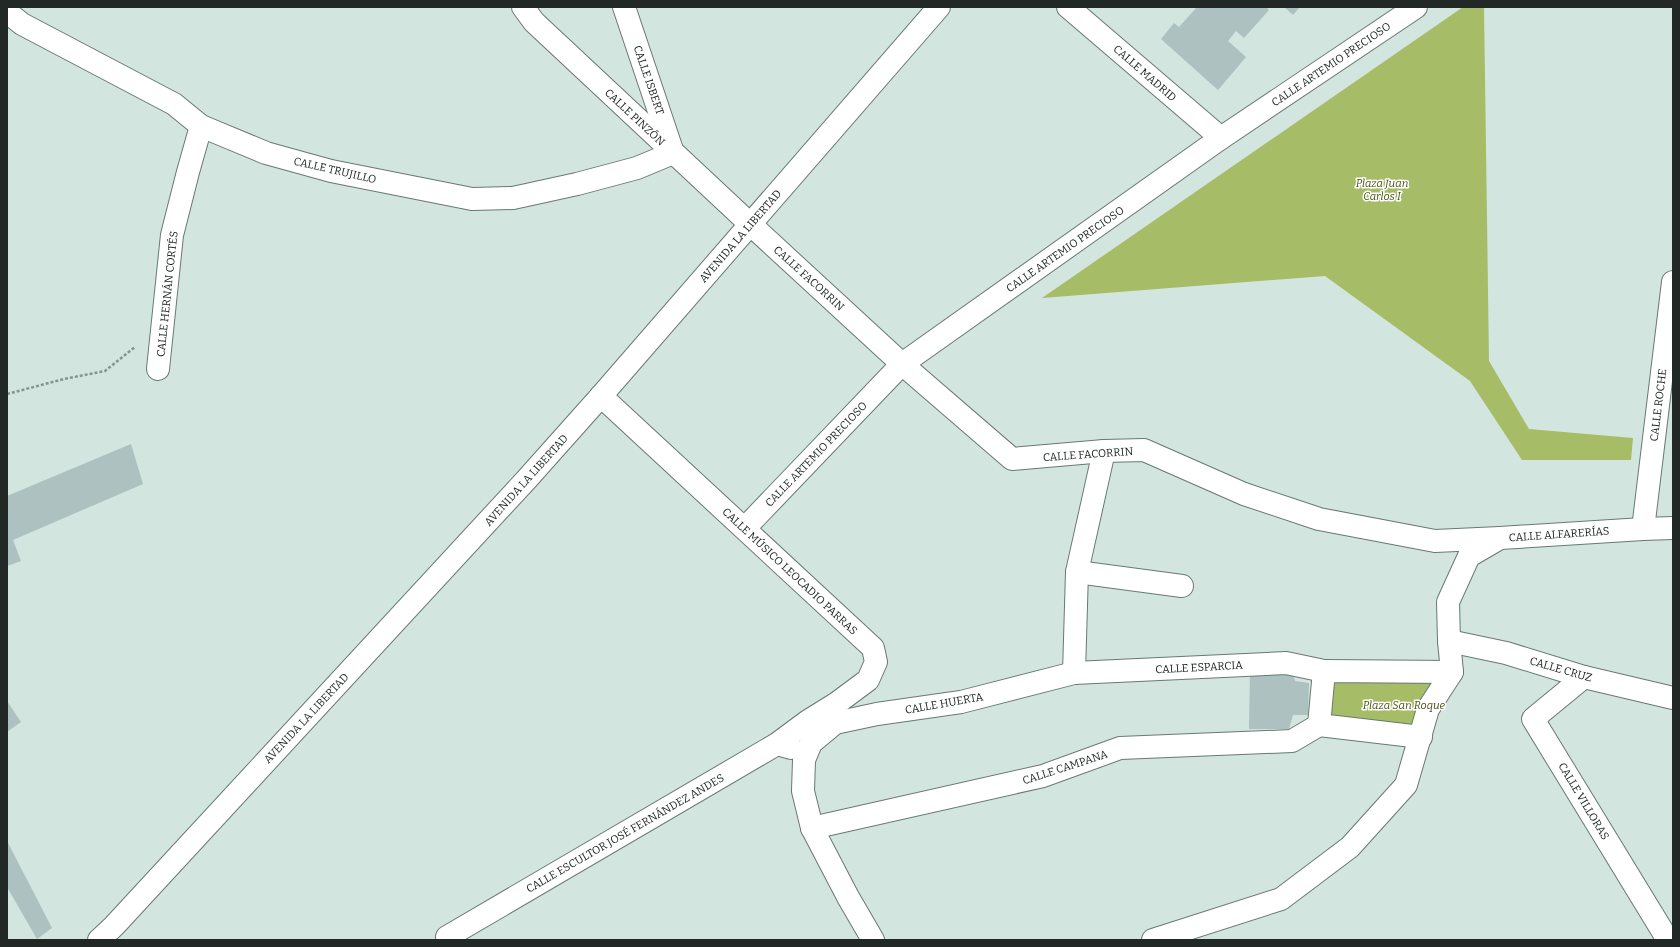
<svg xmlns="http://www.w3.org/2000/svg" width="1680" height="947" viewBox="0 0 1680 947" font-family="Bitter,serif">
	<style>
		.green { fill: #a7bc67 }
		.building { fill: #acc1c0 }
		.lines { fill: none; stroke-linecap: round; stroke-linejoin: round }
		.street-casing { stroke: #687972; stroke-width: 24 }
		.path { stroke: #87958f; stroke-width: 2.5; stroke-dasharray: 3 2; stroke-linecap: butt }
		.street { stroke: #fff; stroke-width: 22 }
		.labels { text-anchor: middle; stroke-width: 3; stroke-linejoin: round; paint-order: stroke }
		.street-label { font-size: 11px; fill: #212825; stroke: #fff }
		.park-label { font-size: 11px; font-style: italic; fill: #465313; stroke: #fff }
	</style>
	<rect width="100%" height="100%" fill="#d2e5de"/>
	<g class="green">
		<polygon points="1463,7 1484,7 1489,361 1529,429 1633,438 1631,460 1522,460 1470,381 1325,276 1042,298"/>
		<polygon points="1323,675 1449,676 1421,737 1320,721"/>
	</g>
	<g class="building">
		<polygon points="1197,7 1266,7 1269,10 1244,38 1236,31 1228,41 1246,57 1218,90 1161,39 1174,23 1179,27"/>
		<polygon points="1284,7 1300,7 1293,15"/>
		<polygon points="131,444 143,484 13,540 21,561 7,566 7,496"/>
		<polygon points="1250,670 1292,670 1295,681 1309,683 1308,715 1293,715 1289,729 1249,729"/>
		<polygon points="7,701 21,722 7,732"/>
		<polygon points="7,843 8,843 52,928 37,939 7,887"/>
	</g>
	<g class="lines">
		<g class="street-casing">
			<g id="street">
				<polyline points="523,7 534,22 750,224 902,364 1012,459 1104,451 1144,450 1244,494 1319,519 1435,541 1500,538"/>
				<polyline points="1068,7 1221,138"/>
				<polyline points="7,12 22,24 174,104 201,126 266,153 331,171 472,199 513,198 577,184 637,168 673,153 624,7"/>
				<polyline points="158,369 172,235 188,172 201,126"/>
				<polyline points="601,396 873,648 876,662 868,680 837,703 808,721 777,744"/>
				<polyline points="745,528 902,364 1221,138 1416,7"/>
				<polyline points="1643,529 1673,282"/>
				<polyline points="1077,572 1182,586"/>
				<polyline points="1449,641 1506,653 1584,677 1673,698"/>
				<polyline points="1074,673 1077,572 1104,451"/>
				<polyline points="1584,677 1533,719 1668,940"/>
				<polyline points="1421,737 1319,725 1324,671 1452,672"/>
				<polyline points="812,828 1043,776 1120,748 1292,741 1319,725"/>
				<polyline points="447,937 777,744 791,748"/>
				<polyline points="99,940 114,926 527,479 601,396 939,7"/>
				<polyline points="873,940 848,897 812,828 803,791 804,760 811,743 835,723 877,714 961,702 1074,673 1286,663 1324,671"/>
				<polyline points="1153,940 1281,899 1350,847 1406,785 1428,709 1452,672 1449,641 1448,602 1469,556 1500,538 1643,529 1673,528"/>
			</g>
		</g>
		<polyline class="path" points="7,394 64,379 105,371 135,347"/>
		<use href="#street" class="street"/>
	</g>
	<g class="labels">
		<g class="street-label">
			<text transform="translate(1331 64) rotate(-34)" y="4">CALLE ARTEMIO PRECIOSO</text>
			<text transform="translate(1145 73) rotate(41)" y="4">CALLE MADRID</text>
			<text transform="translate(649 80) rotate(71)" y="4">CALLE ISBERT</text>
			<text transform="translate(635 117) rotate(43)" y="4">CALLE PINZÓN</text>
			<text transform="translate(335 170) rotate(13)" y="4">CALLE TRUJILLO</text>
			<text transform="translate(740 236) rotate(-49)" y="4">AVENIDA LA LIBERTAD</text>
			<text transform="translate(1065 249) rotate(-35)" y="4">CALLE ARTEMIO PRECIOSO</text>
			<text transform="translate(809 278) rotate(42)" y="4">CALLE FACORRIN</text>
			<text transform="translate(167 294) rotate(-84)" y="4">CALLE HERNÁN CORTÉS</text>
			<text transform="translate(1658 405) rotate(-83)" y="4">CALLE ROCHE</text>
			<text transform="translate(816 454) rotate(-46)" y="4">CALLE ARTEMIO PRECIOSO</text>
			<text transform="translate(1088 454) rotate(-4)" y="4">CALLE FACORRIN</text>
			<text transform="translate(526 480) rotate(-48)" y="4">AVENIDA LA LIBERTAD</text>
			<text transform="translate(1559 534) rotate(-4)" y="4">CALLE ALFARERÍAS</text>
			<text transform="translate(790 571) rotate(43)" y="4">CALLE MÚSICO LEOCADIO PARRAS</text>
			<text transform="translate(1199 667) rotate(-3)" y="4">CALLE ESPARCIA</text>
			<text transform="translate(1561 669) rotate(16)" y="4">CALLE CRUZ</text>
			<text transform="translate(944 703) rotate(-10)" y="4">CALLE HUERTA</text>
			<text transform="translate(306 718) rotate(-47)" y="4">AVENIDA LA LIBERTAD</text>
			<text transform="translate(1065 767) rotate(-18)" y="4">CALLE CAMPANA</text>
			<text transform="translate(1584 801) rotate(59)" y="4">CALLE VILLORAS</text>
			<text transform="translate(625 833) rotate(-30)" y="4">CALLE ESCULTOR JOSÉ FERNÁNDEZ ANDES</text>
		</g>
		<g class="park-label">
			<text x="1382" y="187">Plaza Juan<tspan x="1382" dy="13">Carlos I</tspan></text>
			<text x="1404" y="709">Plaza San Roque</text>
		</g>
	</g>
	<rect width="1680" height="947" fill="none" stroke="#212825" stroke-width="16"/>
</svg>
